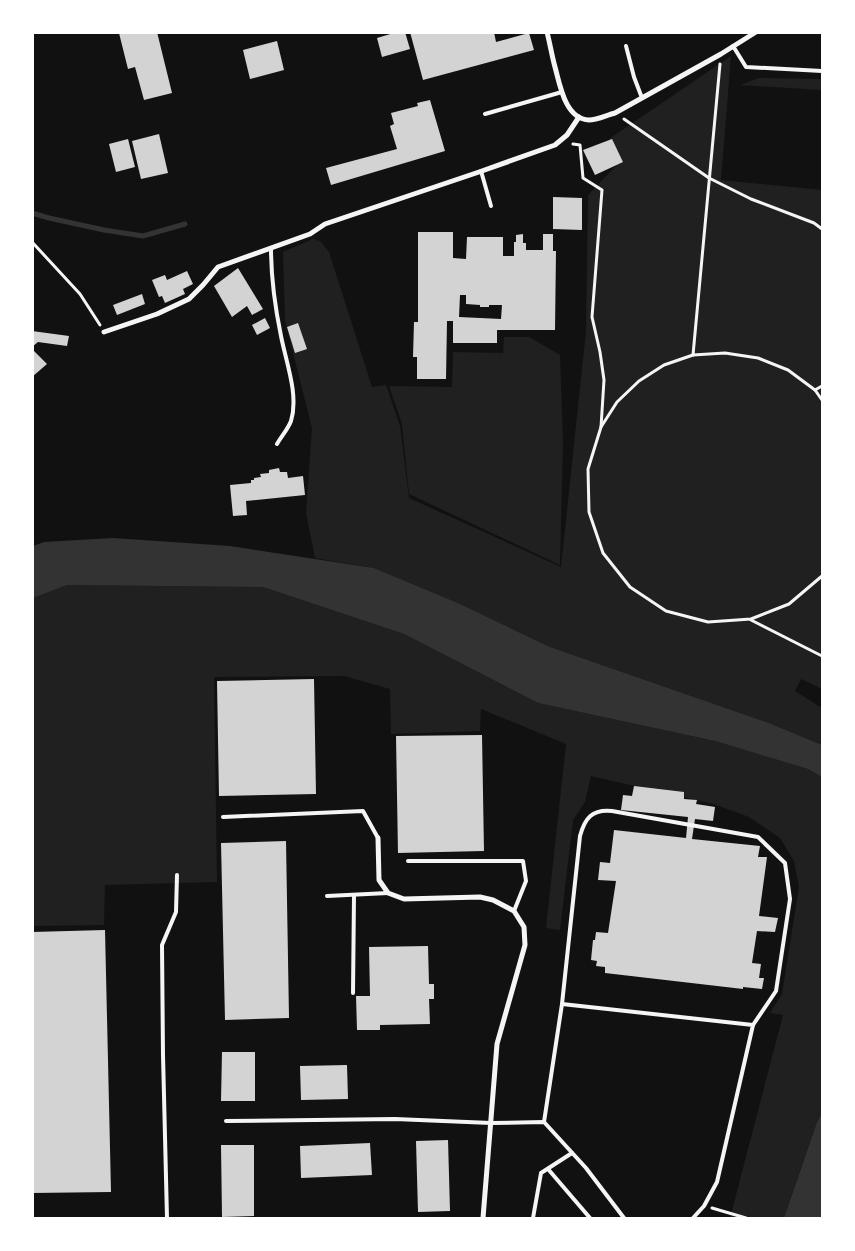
<svg xmlns="http://www.w3.org/2000/svg" width="855" height="1251" viewBox="0 0 855 1251" font-family="Mulish,sans-serif">
	<style>
		.green { fill: #202020 }
		.water { fill: #333 }
		.lines { fill: none; stroke-linecap: round; stroke-linejoin: round }
		.stream { stroke: #333; stroke-width: 5 }
		.building { fill: #d3d3d3; fill-rule: evenodd }
		.path { stroke: #f5f5f5; stroke-width: 3 }
		.service { stroke: #f5f5f5; stroke-width: 4 }
		.minor { stroke: #f5f5f5; stroke-width: 5 }
	</style>
	<rect width="100%" height="100%" fill="#111"/>
	<g class="green">
		<polygon points="731,56 721,180 822,190 822,689 801,679 795,691 822,708 822,745 769,723 550,647 458,603 374,568 315,558 306,513 312,428 285,321 283,252 313,239 320,241 329,252 372,387 386,385 400,426 409,498 561,567 586,331 588,195 616,166 618,156 609,139"/>
		<polygon points="759,78 822,79 822,90 740,85"/>
		<polygon points="504,337 529,337 560,355 563,442 560,565 409,494 402,424 389,386 452,387 453,352 503,353"/>
		<polygon points="67,585 263,587 404,634 538,703 715,741 808,769 822,777 822,1113 817,1122 784,1218 730,1218 783,1015 770,1013 782,994 799,887 794,861 780,838 749,817 714,804 591,776 585,802 573,820 560,930 546,928 566,744 481,709 480,731 391,734 390,689 344,676 214,677 217,882 105,885 104,925 33,926 32,598"/>
	</g>
	<g class="water">
		<polygon points="113,538 230,546 374,568 458,603 550,647 769,723 822,745 822,777 808,769 715,741 538,703 404,634 263,587 67,585 33,598 33,546 44,542"/>
		<polygon points="822,1113 822,1218 784,1218 817,1122"/>
	</g>
	<g class="lines">
		<polyline class="stream" points="32,213 49,218 104,230 143,236 185,224"/>
	</g>
	<g class="building">
		<polygon points="121,32 157,32 172,93 144,100 135,67 128,69 119,33"/>
		<polygon points="397,32 405,32 410,49 382,57 377,38"/>
		<polygon points="410,32 494,32 496,42 529,33 534,50 423,80"/>
		<polygon points="277,41 284,70 250,79 243,50"/>
		<polygon points="430,100 445,151 331,185 326,168 397,149 390,126 394,124 391,113 418,106 417,103"/>
		<polygon points="159,134 168,173 141,179 132,141"/>
		<polygon points="128,139 135,167 116,172 109,144"/>
		<polygon points="612,139 623,162 595,175 583,150"/>
		<polygon points="553,197 582,198 582,230 553,229"/>
		<path d="M418,232H453V258L466,259L467,237H503V256H514V242H516V235L523,234V243H526V250H543V234H553V251H556L555,330H497V343H453V321H447L446,379H417V357H413L414,322H418ZM460,295H466V304L480,305V307H489V305H502L501,319L459,317Z"/>
		<polygon points="238,268 263,309 252,315 247,306 232,317 214,286"/>
		<polygon points="187,271 193,284 183,289 185,294 165,303 162,296 159,297 152,280 165,275 167,280"/>
		<polygon points="142,294 145,304 117,315 113,305"/>
		<polygon points="265,318 270,328 257,335 252,325"/>
		<polygon points="298,323 307,349 295,353 287,327"/>
		<polygon points="32,331 69,336 67,346 38,342 32,347"/>
		<polygon points="32,349 47,364 32,377"/>
		<polygon points="279,468 280,472 287,472 288,478 303,476 305,495 246,501 247,515 233,516 230,485 251,483 251,480 254,480 254,478 261,477 260,474 269,473 269,470"/>
		<polygon points="314,679 316,794 219,796 217,681"/>
		<polygon points="482,735 484,851 398,853 396,736"/>
		<polygon points="634,786 684,792 684,799 697,800 696,804 715,807 713,821 695,819 692,839 760,846 758,857 767,857 759,916 778,918 775,932 757,931 752,963 761,964 759,978 764,978 762,989 743,987 743,989 605,973 605,967 596,966 597,961 591,960 593,940 595,940 596,932 608,933 616,881 598,880 600,862 610,863 614,830 686,838 688,817 621,810 623,795 632,796"/>
		<polygon points="286,841 289,1018 225,1020 221,843"/>
		<polygon points="105,930 111,1192 32,1193 32,932"/>
		<polygon points="428,946 429,984 434,984 434,999 429,999 430,1024 380,1025 380,1030 357,1030 356,996 370,996 369,947"/>
		<polygon points="222,1052 255,1052 255,1101 221,1101"/>
		<polygon points="347,1065 348,1099 301,1100 300,1066"/>
		<polygon points="448,1140 450,1211 418,1212 416,1141"/>
		<polygon points="370,1143 372,1175 301,1178 300,1146"/>
		<polygon points="221,1145 254,1145 254,1216 222,1217"/>
	</g>
	<g class="lines">
		<g class="path">
			<polyline points="624,119 709,178 751,199 814,223 822,229"/>
			<polyline points="573,144 580,145 583,178 602,190 592,317 600,352 604,380 601,427 588,469 589,512 603,553 630,587 666,611 708,622 751,619 789,604 822,576"/>
			<polyline points="32,242 80,294 100,325"/>
			<polyline points="693,355 720,64"/>
			<polyline points="815,390 822,386"/>
			<polyline points="601,427 617,402 639,381 664,365 693,355 725,353 758,358 788,370 815,390 822,400"/>
			<polyline points="751,620 822,656"/>
			<polyline points="712,1208 746,1218"/>
		</g>
		<g class="service">
			<polyline points="626,46 634,77 642,98"/>
			<polyline points="733,46 746,67 822,71"/>
			<polyline points="485,114 562,92"/>
			<polyline points="481,171 491,206"/>
			<path d="M271,248C271,277 275,307 281,336C286,362 299,395 291,421C288,429 281,437 277,444"/>
			<polyline points="223,817 363,811 378,838"/>
			<polyline points="408,861 523,861 526,881 514,911"/>
			<polyline points="327,896 388,893"/>
			<polyline points="353,993 354,895"/>
			<path d="M562,1004L580,836C585,818 592,809 612,811L758,837L785,863L790,899L776,991L753,1025"/>
			<polyline points="226,1121 395,1119 491,1123 544,1122 586,1168 624,1218"/>
			<polyline points="544,1122 562,1004 753,1025 717,1182 704,1206 693,1218"/>
			<polyline points="548,1169 590,1218"/>
			<polyline points="167,1218 163,1055 162,945 176,912 177,875"/>
			<polyline points="533,1218 541,1173 572,1153"/>
		</g>
		<g class="minor">
			<path d="M547,32C550,44 552,56 555,67C560,85 565,119 589,120C597,120 607,115 615,113L721,54L756,32"/>
			<polyline points="104,332 157,314 189,299 203,285 218,267 310,234 325,224 479,172 555,145 567,135 579,117"/>
			<polyline points="378,838 379,880 388,893 404,899 480,897 493,900 514,911 524,927 525,945 497,1044 483,1218"/>
		</g>
	</g>
	<rect width="855" height="1251" fill="none" stroke="#ffffff" stroke-width="68"/>
</svg>
